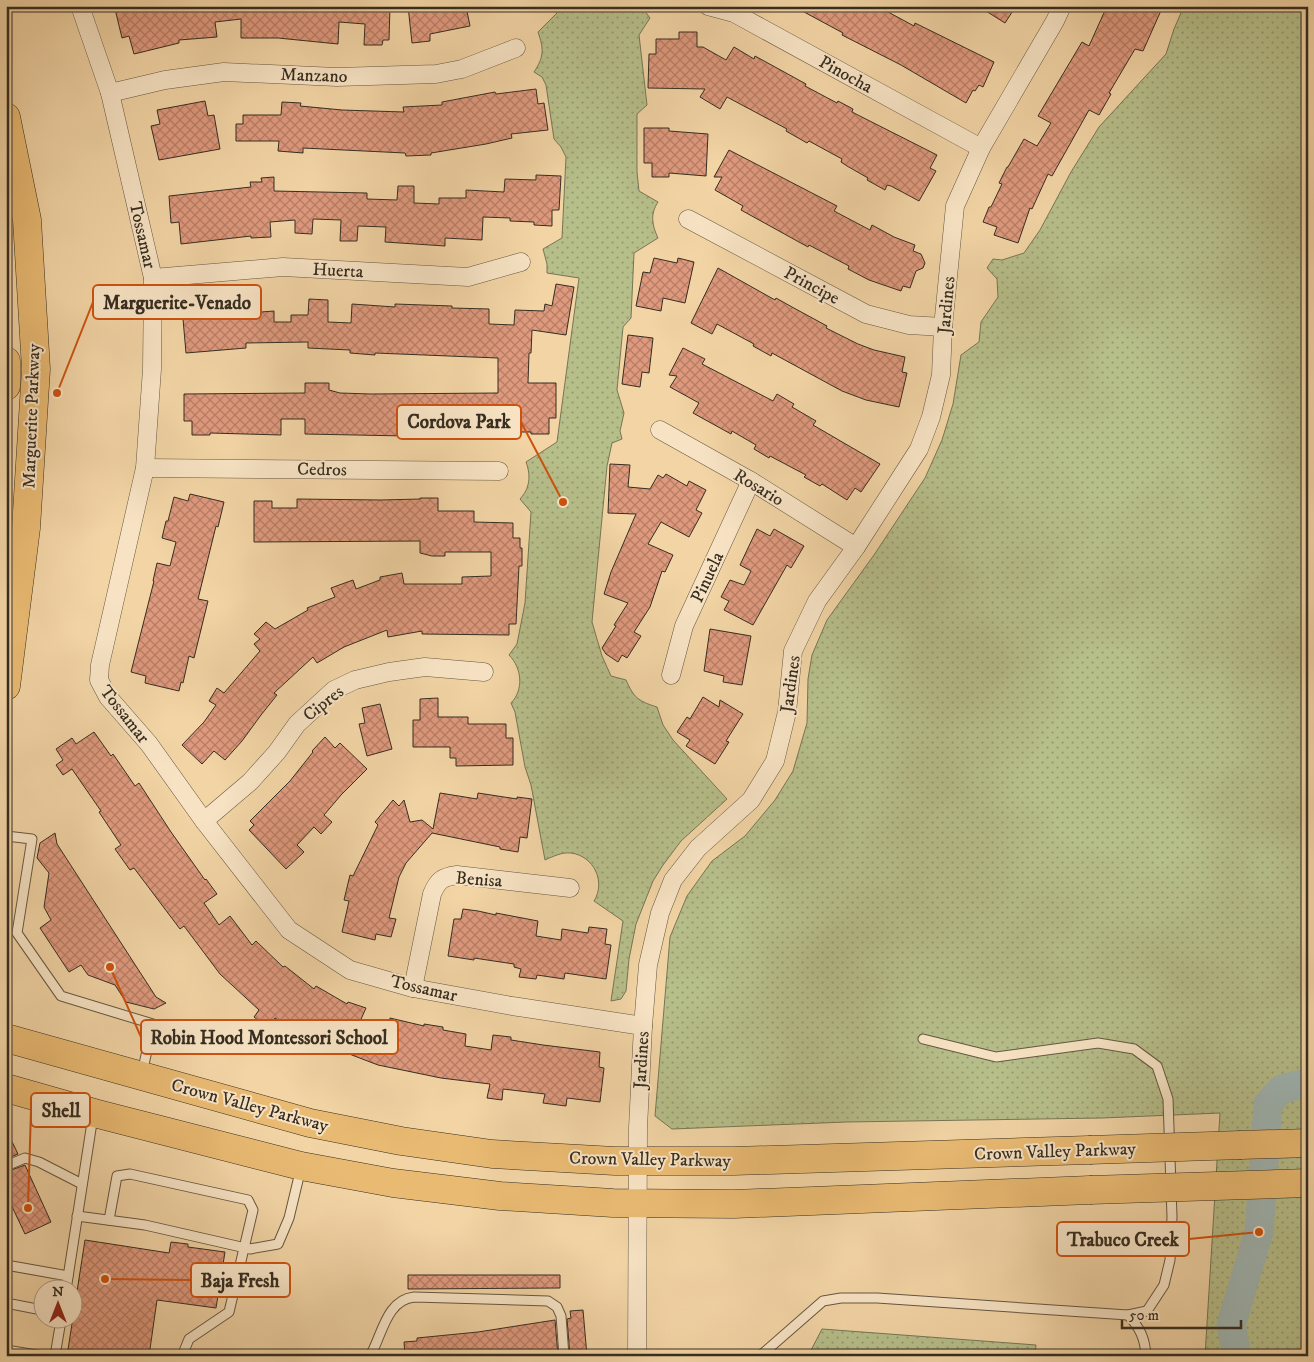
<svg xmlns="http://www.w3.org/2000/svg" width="1314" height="1362" viewBox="0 0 1314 1362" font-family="'IM FELL DW Pica',serif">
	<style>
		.green { fill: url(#green-dots); stroke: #767656 }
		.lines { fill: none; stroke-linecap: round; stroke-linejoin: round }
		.river { stroke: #9fb5b2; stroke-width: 29 }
		.building { fill: url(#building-cross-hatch); stroke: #362d21 }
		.service-casing { stroke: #655742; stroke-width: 11 }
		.minor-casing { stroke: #655742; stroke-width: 19 }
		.primary-casing { stroke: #362d21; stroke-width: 29 }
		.service { stroke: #f7e3c4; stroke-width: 9 }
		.minor { stroke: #f7e3c4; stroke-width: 18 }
		.primary { stroke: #e9ba72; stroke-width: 28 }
		.primary-bridge-casing { stroke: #362d21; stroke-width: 29; stroke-linecap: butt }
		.primary-bridge { stroke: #e9ba72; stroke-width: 28 }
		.labels { text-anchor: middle; stroke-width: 4; stroke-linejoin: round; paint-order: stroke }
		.street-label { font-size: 18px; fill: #362d21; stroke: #f7e3c4 }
		.leader { fill: none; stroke: #cd520f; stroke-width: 2 }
		.callout-dot { fill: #cd520f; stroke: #f7e3c4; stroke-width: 2 }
		.callout { fill: #f7e3c4; stroke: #cd520f; stroke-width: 2 }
		.callout-label { font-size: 19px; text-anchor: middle; font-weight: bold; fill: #362d21 }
	</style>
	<defs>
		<pattern id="green-dots" width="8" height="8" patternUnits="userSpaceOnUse" patternTransform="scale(1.25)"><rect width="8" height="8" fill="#b6be8a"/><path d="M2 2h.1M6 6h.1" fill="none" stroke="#959b70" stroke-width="1.8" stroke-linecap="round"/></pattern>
		<pattern id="building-cross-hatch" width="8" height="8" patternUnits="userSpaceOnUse" patternTransform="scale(1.25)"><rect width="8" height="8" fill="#df997d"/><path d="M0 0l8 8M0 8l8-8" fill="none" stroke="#b67d66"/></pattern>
	</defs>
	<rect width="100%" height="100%" fill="#f2d4a5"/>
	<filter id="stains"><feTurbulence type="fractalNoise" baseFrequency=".004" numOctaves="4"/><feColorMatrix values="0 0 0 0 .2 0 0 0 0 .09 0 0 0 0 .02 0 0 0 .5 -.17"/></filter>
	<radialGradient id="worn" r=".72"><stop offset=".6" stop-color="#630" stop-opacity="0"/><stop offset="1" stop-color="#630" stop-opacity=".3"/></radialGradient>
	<g class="green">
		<path d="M555,6H641L650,18L639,35L647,105L637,114V172L639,191L658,202C650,214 652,225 658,238L634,253L631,318L623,327L617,390L624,413L620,431L622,439L612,443L607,466L592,622L602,656L611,676L626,680C634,698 638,701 657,707L663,725L673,740L727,799L681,841L663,865L653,881L636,924L629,959L626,991L621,999L611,1001L623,921L594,901C606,882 594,856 571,853C562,852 554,856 545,860L531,785L525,767L515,712L511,703C524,690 522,668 509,655L517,644L525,603L531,512L520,499C530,488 531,476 526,462L557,442L579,278L547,273V264L543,249L562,238L566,157L561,147L554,139L546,85L542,77L534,72C544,57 544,49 538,32L557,13Z"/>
		<polygon points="1184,6 1308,6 1308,1356 1205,1356 1220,1113 1102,1118 846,1122 672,1129 655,1116 670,937 687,896 712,861 745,836 775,800 793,771 807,723 808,679 812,655 827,620 874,555 925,478 942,440 953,404 961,355 979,342 981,322 998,297 997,279 987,268 993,259 1002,260 1024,253 1040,230 1071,172 1099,127 1166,54 1174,29"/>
		<polygon points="822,1329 1036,1345 1035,1356 808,1356"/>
	</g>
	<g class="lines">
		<polyline class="river" points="1237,1356 1231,1325 1259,1232 1268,1104 1282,1089 1308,1083"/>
	</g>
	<g class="building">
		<polygon points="127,6 390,6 389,40 383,40 382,45 364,45 365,24 339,22 338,44 278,38 241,38 241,19 215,22 217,37 179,40 179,43 134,54 129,36 122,38 115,9"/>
		<polygon points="408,6 466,6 470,26 430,34 430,41 412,43"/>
		<polygon points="793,6 877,6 914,26 915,23 994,62 983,87 979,85 975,91 973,90 966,103 901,65 842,35 843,33"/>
		<polygon points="978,6 1016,6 1005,23"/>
		<polygon points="1107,6 1163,6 1143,51 1135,49 1109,93 1111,94 1099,115 1089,110 1052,176 1048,174 1032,209 1030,208 1018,243 994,235 997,227 983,222 989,207 991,207 1002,184 999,183 1007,167 1008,167 1024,139 1037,146 1051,123 1038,116 1082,42 1089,46"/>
		<polygon points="679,32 697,32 697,47 703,47 726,60 734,47 754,59 755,56 806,84 805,86 837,103 838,101 853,109 852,112 937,155 930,168 936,171 919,201 891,186 887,185 885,190 867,180 868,178 847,166 841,162 842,159 809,141 807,143 786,131 787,129 727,97 720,109 700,97 705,89 648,88 649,54 656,54 656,39 679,39"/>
		<polygon points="536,89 538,104 544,103 548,130 511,134 512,138 486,144 431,153 431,155 406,156 405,153 303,148 303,153 278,151 279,141 236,141 236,124 243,124 243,115 281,115 282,102 301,103 300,106 342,110 404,112 403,107 442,105 442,102 495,92 496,94"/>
		<polygon points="205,101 208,116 214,115 220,149 159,160 151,126 160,124 157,110"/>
		<polygon points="644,128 669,128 669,131 708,134 706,176 669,173 669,177 652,177 652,163 644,163"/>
		<polygon points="729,150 837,206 834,211 870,230 872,225 894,237 915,245 913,251 921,254 925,263 923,268 916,271 910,288 903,286 901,291 869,280 848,269 849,266 809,245 808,247 741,210 743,206 715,190 722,177 714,177"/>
		<polygon points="536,175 561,176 559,210 552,210 552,226 534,225 534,222 510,221 510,218 483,217 482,240 445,238 445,246 385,242 386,227 358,226 357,241 340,241 341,220 313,219 312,234 295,233 295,220 270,222 271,237 251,238 251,236 181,244 179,222 171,223 169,196 251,187 250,182 262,182 261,178 274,177 274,191 367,193 367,199 397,200 398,186 414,186 414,203 439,204 439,198 466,198 466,190 504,192 505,179 536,180"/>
		<polygon points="654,258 677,263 678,258 694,262 685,303 663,298 661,311 636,306 643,272 650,273"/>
		<polygon points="718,268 775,300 776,298 792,307 827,326 826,328 858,344 874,350 905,357 902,372 907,373 899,407 866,400 842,391 772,353 771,356 753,346 754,344 717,324 712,334 691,323"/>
		<polygon points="556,284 574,287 566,335 532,330 531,353 529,353 528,383 556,383 556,418 549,418 549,434 531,434 531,432 480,432 480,435 406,436 305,434 305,419 281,419 281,435 210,433 210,435 192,435 192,421 184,421 184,394 305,393 305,383 329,383 329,390 340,393 371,394 498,393 498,358 375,353 375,355 350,353 350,350 308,348 308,342 246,343 246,348 186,353 183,319 190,319 189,303 234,299 236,314 274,311 274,322 291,322 291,315 308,315 309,299 328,300 328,322 351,323 352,304 395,307 395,304 452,306 452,308 489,309 489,324 514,325 515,310 544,311 545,304 552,306"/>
		<polygon points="628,335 653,338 649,373 642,372 640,387 622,384"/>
		<polygon points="683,348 705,359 702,364 773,401 777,394 794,404 792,407 816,421 813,425 880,464 861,492 855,488 847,500 822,484 820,486 804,477 806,475 770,456 769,458 754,449 756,445 732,431 731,434 693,413 699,403 670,387 677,376 669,375"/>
		<polygon points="610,464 630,465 628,487 650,489 658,475 663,478 666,474 687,486 689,481 706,490 696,510 702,513 689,537 661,522 648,544 673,555 665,572 662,571 650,607 634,632 641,636 627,658 622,655 618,662 606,654 602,648 616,626 614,625 628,603 604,594 611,572 636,514 608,513"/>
		<polygon points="190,494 224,502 218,527 216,526 198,599 208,601 194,658 189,656 183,683 181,682 179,691 145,683 146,676 131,672 154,581 153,581 157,563 170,566 176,542 162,538 166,521 168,521 174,497 188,501"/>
		<polygon points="420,498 438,498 438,511 474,511 474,522 513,523 513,538 520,538 520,548 522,548 522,566 519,566 516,624 509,624 509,635 422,634 422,631 388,637 387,630 344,647 317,663 313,657 274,693 277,695 261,715 242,741 225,760 214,751 202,764 182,745 204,722 216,705 209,701 217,688 224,693 260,651 254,644 260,639 254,634 266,622 275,629 308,610 307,608 335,597 331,588 353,580 356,589 380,580 380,577 402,573 404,584 462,584 462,577 491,576 491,552 445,552 445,556 432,556 420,553 420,541 254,542 254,501 272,501 272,508 297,508 297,499 381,500 420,499"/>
		<polygon points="757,529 770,536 774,529 804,546 791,568 787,565 753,625 724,610 729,601 721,597 730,580 744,585 751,571 740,565"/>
		<polygon points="710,629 751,636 742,685 723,682 724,676 704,671"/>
		<polygon points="703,697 719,707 720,700 743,714 726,741 729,742 715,764 686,746 690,740 677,732 687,717 690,719"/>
		<polygon points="438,698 438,717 468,717 468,724 506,724 506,738 513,738 513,765 456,766 456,758 450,758 450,747 413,747 413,720 420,720 420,699"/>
		<polygon points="380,704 392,749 367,756 359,724 365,723 362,708"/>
		<polygon points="94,732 111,756 113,754 135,786 139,783 171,832 205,880 206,879 217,894 204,903 219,925 230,916 252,945 256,941 283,967 285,966 314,989 316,986 347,1004 348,1002 366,1008 358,1026 387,1033 390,1018 424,1026 424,1024 443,1027 443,1030 466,1034 465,1046 491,1050 493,1035 511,1037 511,1040 543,1045 600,1052 599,1067 604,1068 600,1102 567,1098 566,1106 543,1103 545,1094 503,1089 502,1100 487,1098 490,1084 441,1078 378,1065 310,1039 275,1018 268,1028 254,1017 259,1010 220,974 184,926 180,929 134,868 130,870 115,849 121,845 99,812 101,811 72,769 63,775 56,765 63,760 56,749 72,738 76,744"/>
		<polygon points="325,737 335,748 340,743 367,769 341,795 324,815 332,822 321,834 314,827 297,845 304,852 286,869 249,830 254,825 250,821 290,781 313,752 312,751"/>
		<polygon points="440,793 477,799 478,793 517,799 517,797 532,799 527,838 520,837 518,852 500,849 500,847 432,833 406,863 399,877 389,918 396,919 391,937 376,934 375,940 342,932 349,901 344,900 350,875 353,876 378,825 375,822 393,800 399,806 404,800 410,822 422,820 433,829"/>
		<polygon points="55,833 57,844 156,997 166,1003 154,1009 126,1002 115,985 88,975 81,965 69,972 40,928 51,920 44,907 49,873 37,858 40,843"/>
		<polygon points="463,909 478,911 496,915 496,913 538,921 536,936 561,940 562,929 588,933 589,927 607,929 605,944 611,945 606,979 565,973 564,979 537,975 536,979 519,977 521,969 514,967 514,964 474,958 474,960 448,956 454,919 461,919"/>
		<polygon points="6,1129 18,1154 6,1159"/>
		<polygon points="25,1165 51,1222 25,1234 6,1194 6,1172"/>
		<polygon points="85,1240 169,1253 171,1242 188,1244 188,1247 225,1252 216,1308 157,1300 149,1356 67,1356"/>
		<polygon points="408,1275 560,1275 560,1288 408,1289"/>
		<polygon points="583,1310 587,1356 570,1356 567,1319 571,1318 570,1311"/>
		<polygon points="555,1320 558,1356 405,1356 404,1342 417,1341 417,1338 478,1332"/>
	</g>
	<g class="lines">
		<g class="service-casing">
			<g id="service">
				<polyline points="6,836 32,839 17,933 61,996 153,1024 142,1073"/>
				<polyline points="6,1166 25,1158 39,1162 82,1184"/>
				<polyline points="77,1216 145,1225 250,1249 278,1244 289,1218 301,1168"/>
				<polyline points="109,1220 117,1176 130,1174 248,1200 253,1210 229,1312 189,1339 182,1356"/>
				<polyline points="6,1265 68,1276"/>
				<polyline points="66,1290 93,1116"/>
				<polyline points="6,1303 42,1310"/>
				<path d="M1128,1315C1140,1328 1145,1338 1146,1356"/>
				<polyline points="6,1350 43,1356"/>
				<polyline points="55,1356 61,1320"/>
				<path d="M370,1356C382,1336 386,1300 414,1297L548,1301L557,1307L561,1316L564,1356"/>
				<polyline points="760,1356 823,1301 841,1298 877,1298 1128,1315 1147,1311 1164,1285 1170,1260 1172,1217 1168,1099 1157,1066 1134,1049 1098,1043 996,1057 923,1039"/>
			</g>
		</g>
		<g class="minor-casing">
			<g id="minor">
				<polyline points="80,6 110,93 153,278 152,369 145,468 100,665 99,680 108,697 149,744 204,821 289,930 350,970 413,988 512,1006 643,1026"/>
				<polyline points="708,6 734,13 981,148"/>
				<polyline points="110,93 165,80 224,72 337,77 436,74 462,69 516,48"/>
				<polyline points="688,219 866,314 909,325 943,327"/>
				<polyline points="153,278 283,267 468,277 521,262"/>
				<polyline points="660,430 751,481 856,547"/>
				<polyline points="145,468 499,471"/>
				<polyline points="671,675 684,626 751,481"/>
				<polyline points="204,821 250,782 277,752 297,724 334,690 355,680 389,672 425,667 484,672"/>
				<path d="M413,988L432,894C438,880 442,877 457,875L570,888"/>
				<polyline points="637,1356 638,1128 643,1026 648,965 660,913 673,880 698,848 751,800 775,761 787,712 793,651 817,601 856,547 919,449 931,417 941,375 943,327 955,206 981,148 1055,21 1062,6"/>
			</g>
		</g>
		<g class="primary-casing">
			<g id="primary">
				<polyline points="6,117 27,220 36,369 26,528 6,686"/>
				<polyline points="6,361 6,386"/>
				<polyline points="6,1038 310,1123 401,1141 492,1154 615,1161 734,1161 1089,1150"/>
				<polyline points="6,1088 94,1113 301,1166 393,1183 500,1196 613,1203 734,1204 1090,1190"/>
				<polyline points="1241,1145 1308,1143"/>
			</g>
		</g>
		<use href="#service" class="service"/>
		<use href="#minor" class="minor"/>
		<use href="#primary" class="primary"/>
		<g class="primary-bridge-casing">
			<g id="primary-bridge">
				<polyline points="1089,1150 1241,1145"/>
				<polyline points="1090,1190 1308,1183"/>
			</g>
		</g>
		<use href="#primary-bridge" class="primary-bridge"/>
	</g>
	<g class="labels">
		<g class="street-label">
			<text transform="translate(846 74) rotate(29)" y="6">Pinocha</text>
			<text transform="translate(314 75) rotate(2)" y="6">Manzano</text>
			<text transform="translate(143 235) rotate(77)" y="6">Tossamar</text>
			<text transform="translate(338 270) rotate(3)" y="6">Huerta</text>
			<text transform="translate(812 285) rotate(28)" y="6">Principe</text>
			<text transform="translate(946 305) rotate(-85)" y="6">Jardines</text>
			<text transform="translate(31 416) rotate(-88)" y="6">Marguerite Parkway</text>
			<text transform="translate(322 469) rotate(1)" y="6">Cedros</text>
			<text transform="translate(759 487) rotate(31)" y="6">Rosario</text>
			<text transform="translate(707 577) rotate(-65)" y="6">Pinuela</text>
			<text transform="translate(790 684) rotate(-82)" y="6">Jardines</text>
			<text transform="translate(323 703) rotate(-38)" y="6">Cipres</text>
			<text transform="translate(125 714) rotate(52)" y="6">Tossamar</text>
			<text transform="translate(479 879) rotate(4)" y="6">Benisa</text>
			<text transform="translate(424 988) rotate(13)" y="6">Tossamar</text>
			<text transform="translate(641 1060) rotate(-87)" y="6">Jardines</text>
			<text transform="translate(250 1105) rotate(15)" y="6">Crown Valley Parkway</text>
			<text transform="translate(1055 1151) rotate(-2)" y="6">Crown Valley Parkway</text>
			<text transform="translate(650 1159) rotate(1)" y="6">Crown Valley Parkway</text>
		</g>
	</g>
	<path class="leader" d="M57 393L93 302M563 502L521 422M110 967L141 1037M28 1208L31 1110M1259 1232L1189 1239M105 1279L191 1280"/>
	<g class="callout-dot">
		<circle cx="57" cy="393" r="5"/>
		<circle cx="563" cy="502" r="5"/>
		<circle cx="110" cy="967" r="5"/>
		<circle cx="28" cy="1208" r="5"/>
		<circle cx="1259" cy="1232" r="5"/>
		<circle cx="105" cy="1279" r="5"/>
	</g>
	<g class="callout">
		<rect x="93" y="285" width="168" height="34" rx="5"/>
		<rect x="397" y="405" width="124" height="34" rx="5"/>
		<rect x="141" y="1020" width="257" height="34" rx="5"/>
		<rect x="31" y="1093" width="59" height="34" rx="5"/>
		<rect x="1057" y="1222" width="132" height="34" rx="5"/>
		<rect x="191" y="1263" width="99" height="34" rx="5"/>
	</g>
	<g class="callout-label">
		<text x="177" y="309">Marguerite-Venado</text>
		<text x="459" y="428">Cordova Park</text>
		<text x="269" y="1044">Robin Hood Montessori School</text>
		<text x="61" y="1117">Shell</text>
		<text x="1123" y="1246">Trabuco Creek</text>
		<text x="240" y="1287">Baja Fresh</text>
	</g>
	<rect width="1314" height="1362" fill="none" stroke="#f2d4a5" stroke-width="25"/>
	<rect x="8" y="8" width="1299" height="1347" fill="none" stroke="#362d21" stroke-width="2.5"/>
	<rect x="12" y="12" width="1289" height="1337" fill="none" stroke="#362d21"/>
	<g transform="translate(58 1304)"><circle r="24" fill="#f7e3c4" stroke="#aa9a83"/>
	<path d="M0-4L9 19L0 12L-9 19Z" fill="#8f2418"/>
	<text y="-8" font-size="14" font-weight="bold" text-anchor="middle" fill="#362d21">N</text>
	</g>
	<path d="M1122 1320v8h119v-8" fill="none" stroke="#362d21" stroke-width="2.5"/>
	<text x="1129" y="1320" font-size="15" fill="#362d21" stroke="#f7e3c4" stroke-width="4" paint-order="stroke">50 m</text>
	<rect width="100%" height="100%" filter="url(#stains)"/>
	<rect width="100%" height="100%" fill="url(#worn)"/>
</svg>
